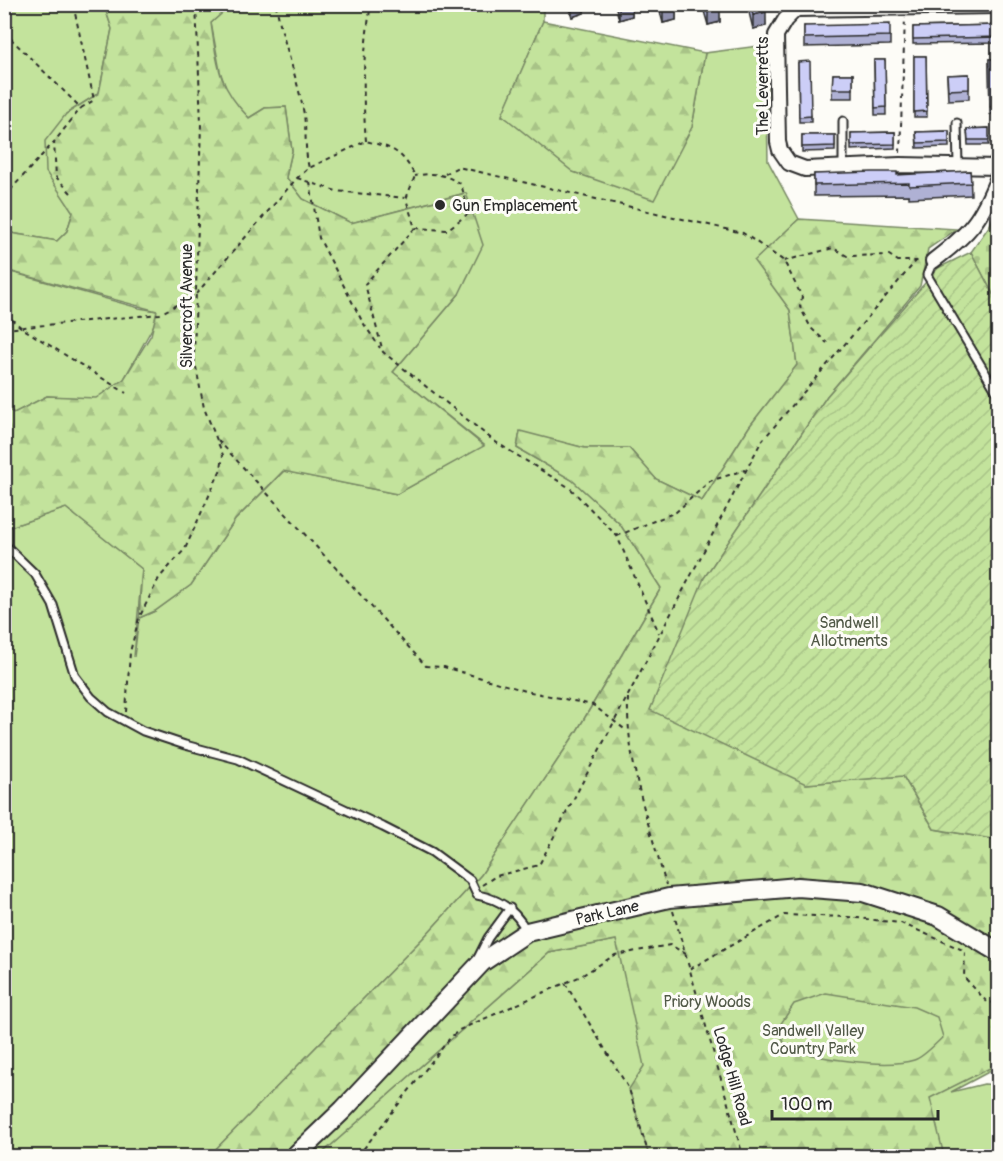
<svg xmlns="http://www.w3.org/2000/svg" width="1003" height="1161" viewBox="0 0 1003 1161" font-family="Pangolin,sans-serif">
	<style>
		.green { fill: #c3e39c; stroke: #778764; stroke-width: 1.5 }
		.forest { fill: url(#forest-firs); stroke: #778764; stroke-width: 1.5; fill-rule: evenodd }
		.cemetery { fill: url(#cemetery-stones); stroke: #778764; stroke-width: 1.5 }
		.garden { fill: url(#garden-furrows); stroke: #778764; stroke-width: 1.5 }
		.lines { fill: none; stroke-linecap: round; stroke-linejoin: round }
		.lane-casing { stroke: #2b2b2b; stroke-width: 11 }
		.street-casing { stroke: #2b2b2b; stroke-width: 18 }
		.secondary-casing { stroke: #2b2b2b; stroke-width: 22 }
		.path { stroke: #2b2b2b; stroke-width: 2; stroke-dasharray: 4.5 4.5; stroke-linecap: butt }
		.lane { stroke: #fdfcf7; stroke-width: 7 }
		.street { stroke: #fdfcf7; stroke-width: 14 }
		.secondary { stroke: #fdfcf7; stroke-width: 18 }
		.wall { fill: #afb1d4; stroke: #2b2b2b; stroke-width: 1.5 }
		.shaded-wall { fill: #8f90ad; stroke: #2b2b2b; stroke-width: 1.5 }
		.building { fill: #cccef7; stroke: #2b2b2b; stroke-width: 1.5 }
		.poi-dot { fill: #2b2b2b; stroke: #fdfcf7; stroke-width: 2 }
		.labels { text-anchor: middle; stroke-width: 6; stroke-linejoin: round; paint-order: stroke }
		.street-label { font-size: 16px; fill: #2b2b2b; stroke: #fdfcf7 }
		.poi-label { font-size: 16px; fill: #2b2b2b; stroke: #fdfcf7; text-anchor: start }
		.park-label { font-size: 16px; fill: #515947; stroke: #fdfcf7 }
	</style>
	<defs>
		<pattern id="forest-firs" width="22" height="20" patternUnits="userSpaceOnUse" patternTransform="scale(1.5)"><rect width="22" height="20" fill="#c3e39c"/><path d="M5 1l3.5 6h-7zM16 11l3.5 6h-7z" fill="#a8c387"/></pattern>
		<pattern id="cemetery-stones" width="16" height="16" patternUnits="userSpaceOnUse" patternTransform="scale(1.5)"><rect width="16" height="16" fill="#c3e39c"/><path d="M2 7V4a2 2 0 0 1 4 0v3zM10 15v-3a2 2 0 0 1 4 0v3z" fill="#a8c387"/></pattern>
		<pattern id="garden-furrows" width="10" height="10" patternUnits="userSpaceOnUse" patternTransform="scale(1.5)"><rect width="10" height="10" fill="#c3e39c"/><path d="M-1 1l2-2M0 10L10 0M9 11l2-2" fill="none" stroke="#a8c387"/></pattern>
	</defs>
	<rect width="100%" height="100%" fill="#fdfcf7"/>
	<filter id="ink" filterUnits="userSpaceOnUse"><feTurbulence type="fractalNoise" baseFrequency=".0167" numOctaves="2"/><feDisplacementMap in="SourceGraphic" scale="12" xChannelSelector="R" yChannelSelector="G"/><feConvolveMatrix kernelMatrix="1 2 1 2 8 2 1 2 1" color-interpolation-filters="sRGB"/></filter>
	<g filter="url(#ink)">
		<g class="green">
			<polygon points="4,5 104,5 112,29 99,93 66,114 60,192 73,212 67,231 57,241 5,232"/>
			<polygon points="231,5 543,5 543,21 502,116 692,127 705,53 766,45 768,161 799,219 755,261 790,310 797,365 749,427 702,501 656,479 629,448 585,448 520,432 517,448 572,480 620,524 661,588 577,731 481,875 425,936 209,1156 5,1156 4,526 10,527 66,508 142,569 134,657 139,618 155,611 191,585 235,520 284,471 397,494 484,445 393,372 459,294 465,193 351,223 303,199 286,177 292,151 286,107 265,108 249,118 228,95 220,71 211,23"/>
			<polygon points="4,270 139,308 157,311 160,314 124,379 96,399 47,396 14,413 5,408"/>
			<polygon points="904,920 998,950 998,1067 951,1092 984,1084 998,1085 998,1156 319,1156 549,953 713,921"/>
		</g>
		<g class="forest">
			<path d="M104,5H231L211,23C217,65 218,86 249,118L265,108L286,107L292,151L286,177L303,199L351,223L466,193L483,245L459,294L393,372L484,446L397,494L283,471L235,520L191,585L155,611L139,618L142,569L66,508L10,527L5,526V408L14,413L47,396L96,398L124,379L151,335L157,311L5,270V232L57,241L67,231L73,212L46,172L45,141L66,114L99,93L112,29Z"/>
			<polygon points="543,21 705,53 692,127 654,200 573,172 502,115"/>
			<path d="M799,219L957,229L928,249L920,286L827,396L704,578L806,784L903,776L934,829L998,840V950L949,935L998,952V1064L930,1098L944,1156H649L629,1089L644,1066L616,940L549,953L319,1156H209L425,936L481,875L577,731L661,588L620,524L572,480L517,448L520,431L585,448H629L656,479L702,501L749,427L797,365L790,310L754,261ZM826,993L914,1007L937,1017L943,1037C935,1044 924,1057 914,1060C886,1069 812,1058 786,1047L778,1028L794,1004Z"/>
		</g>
		<polygon class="cemetery" points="998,204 998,304 971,252 990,225"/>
		<polygon class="garden" points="971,252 998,304 998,840 934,829 903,776 806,784 650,710 704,578 827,396 938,268"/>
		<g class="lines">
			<g class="lane-casing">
				<g id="lane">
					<polyline points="843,121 843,168"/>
					<polyline points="957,123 958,166"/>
					<polyline points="933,261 927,275 998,394"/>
					<path d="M4,544L35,574L53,605L75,676L91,697L108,712L143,731L185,745L238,759L383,827L432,852L470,880L477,895C500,899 516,910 527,932"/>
					<polyline points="476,962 488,938 510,908"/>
				</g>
			</g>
			<g class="street-casing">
				<g id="street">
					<polyline points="790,4 796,9 998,6"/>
					<polyline points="796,9 785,20 776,35 778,142 780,150 789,163 805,169 900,165 998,167"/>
					<path d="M933,261C970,233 981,220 998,177"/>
				</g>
			</g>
			<g class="secondary-casing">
				<polyline id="secondary" points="295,1156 343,1110 482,962 527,932 669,898 798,887 863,892 938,916 998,952"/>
			</g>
			<g class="path">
				<path d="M276,4C282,40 296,73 303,109C307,129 304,148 309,168"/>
				<polyline points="4,32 81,108 94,100 73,4"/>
				<path d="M366,141C362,94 363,51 371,4"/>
				<polyline points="900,153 905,18"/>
				<polyline points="445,174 458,167 743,233 784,261 802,297 800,307 811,328 827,343"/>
				<polyline points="297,178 336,191 405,198"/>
				<polyline points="310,182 319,238 362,321 380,348"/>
				<polyline points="71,193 56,177 54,142 81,108"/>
				<polyline points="4,197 54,142"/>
				<polyline points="415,228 365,284 383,352 494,441 570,488 617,536 659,633"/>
				<polyline points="784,261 833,248 847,256 889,255 898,261 916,261"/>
				<polyline points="4,313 22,328 126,393"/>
				<path d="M4,329L160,314L196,294L297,178L309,168L366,141C393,148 402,151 415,176L406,199L415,228L447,230L469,213L461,184C444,174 435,172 415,176"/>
				<polyline points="218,440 426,666 444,667 526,691 593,705 627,731"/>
				<polyline points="617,536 676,512 710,481 745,470"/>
				<path d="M628,698C626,762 649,824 666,885"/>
				<polyline points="126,712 130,652 139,618 159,578 185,549 221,469 223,455 204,408 194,357 201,123 196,4"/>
				<polyline points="482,885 496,876 539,865 761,442 916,261 922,261"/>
				<polyline points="673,911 743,1156"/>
				<polyline points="690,969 784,915 848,917 901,923 965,951 964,977 987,1002 998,1003"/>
				<polyline points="565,983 629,1089 649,1156"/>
				<polyline points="358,1156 450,1038 459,1030 581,976 615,955 670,945 686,954"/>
			</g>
			<use href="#lane" class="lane"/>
			<use href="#street" class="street"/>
			<use href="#secondary" class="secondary"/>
		</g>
		<g class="wall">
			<polygon points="568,4 584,4 584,13 572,17"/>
			<polygon points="615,4 632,4 632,16 619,20"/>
			<polygon points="658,4 676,4 676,20 663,23"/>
			<polygon points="702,4 719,4 720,22 708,25"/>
			<polygon points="747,4 764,4 766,26 753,29"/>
			<polygon points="999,25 999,43 913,44 913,27"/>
			<polygon points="804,26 890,36 890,45 804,47"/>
			<polygon points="914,56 926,56 927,117 914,117"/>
			<polygon points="989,59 999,59 999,114 990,114"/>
			<polygon points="874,60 885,60 886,115 875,115"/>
			<polygon points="798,62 811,116 811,122 799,122"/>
			<polygon points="833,74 853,74 853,98 832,98"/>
			<polygon points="969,74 969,99 948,100 947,75"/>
			<polygon points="989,128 989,145 968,145 967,129"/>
			<polygon points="949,131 949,147 917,148 916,132"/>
			<polygon points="895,132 895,148 851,150 851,133"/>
			<polygon points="802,135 835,135 835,151 802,152"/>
			<polygon points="970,171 971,195 909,198 909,195 814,196 814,174 897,175"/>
		</g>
		<g class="shaded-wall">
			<polygon points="572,4 584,4 584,13 572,17"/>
			<polygon points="623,4 632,4 632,16 619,20 619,6"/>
			<polygon points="676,6 676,20 663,23 663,9"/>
			<polygon points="720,8 720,22 708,25 708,11"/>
			<polygon points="766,12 766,26 753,29 753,15"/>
		</g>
		<g class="building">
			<polygon points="662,4 676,4 676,6 663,9"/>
			<polygon points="706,4 719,4 720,8 708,11"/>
			<polygon points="750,4 764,4 766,12 753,15"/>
			<polygon points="890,24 890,36 804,38 804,26"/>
			<polygon points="999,25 999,37 913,39 913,27"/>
			<polygon points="914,56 926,56 927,111 914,112"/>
			<polygon points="989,59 999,59 999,106 990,107"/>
			<polygon points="874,60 885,60 886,107 875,108"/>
			<polygon points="810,61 811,116 799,117 798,62"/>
			<polygon points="833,74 853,74 853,89 832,89"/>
			<polygon points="969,74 969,89 948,90 947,75"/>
			<polygon points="989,128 989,140 968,140 967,129"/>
			<polygon points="949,131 949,142 917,143 916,132"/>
			<polygon points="895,132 895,144 851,145 851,133"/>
			<polygon points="802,135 835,135 835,146 802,147"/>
			<polygon points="970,171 971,183 909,186 909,183 814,185 814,174 872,172 897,172 897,175"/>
		</g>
	</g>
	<circle class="poi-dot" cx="440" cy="205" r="6"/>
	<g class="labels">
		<g class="street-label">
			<text transform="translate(762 86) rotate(-90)" y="6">The Leverretts</text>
			<text transform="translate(186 306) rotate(-90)" y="6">Silvercroft Avenue</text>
			<text transform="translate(607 912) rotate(-13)" y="6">Park Lane</text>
			<text transform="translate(733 1076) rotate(74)" y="6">Lodge Hill Road</text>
		</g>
		<g class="poi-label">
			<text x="452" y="211">Gun Emplacement</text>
		</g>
		<g class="park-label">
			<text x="849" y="628">Sandwell<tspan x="849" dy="18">Allotments</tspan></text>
			<text x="707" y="1007">Priory Woods</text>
			<text x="813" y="1036">Sandwell Valley<tspan x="813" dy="18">Country Park</tspan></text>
		</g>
	</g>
	<rect width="1003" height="1161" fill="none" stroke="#fdfcf7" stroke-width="24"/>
	<rect x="12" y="12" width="979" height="1137" fill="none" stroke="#2b2b2b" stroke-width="2" filter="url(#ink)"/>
	<path d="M772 1110v9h166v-9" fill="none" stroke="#2b2b2b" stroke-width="3"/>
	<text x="781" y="1110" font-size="18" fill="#2b2b2b" stroke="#fdfcf7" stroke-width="4.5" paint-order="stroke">100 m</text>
</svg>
